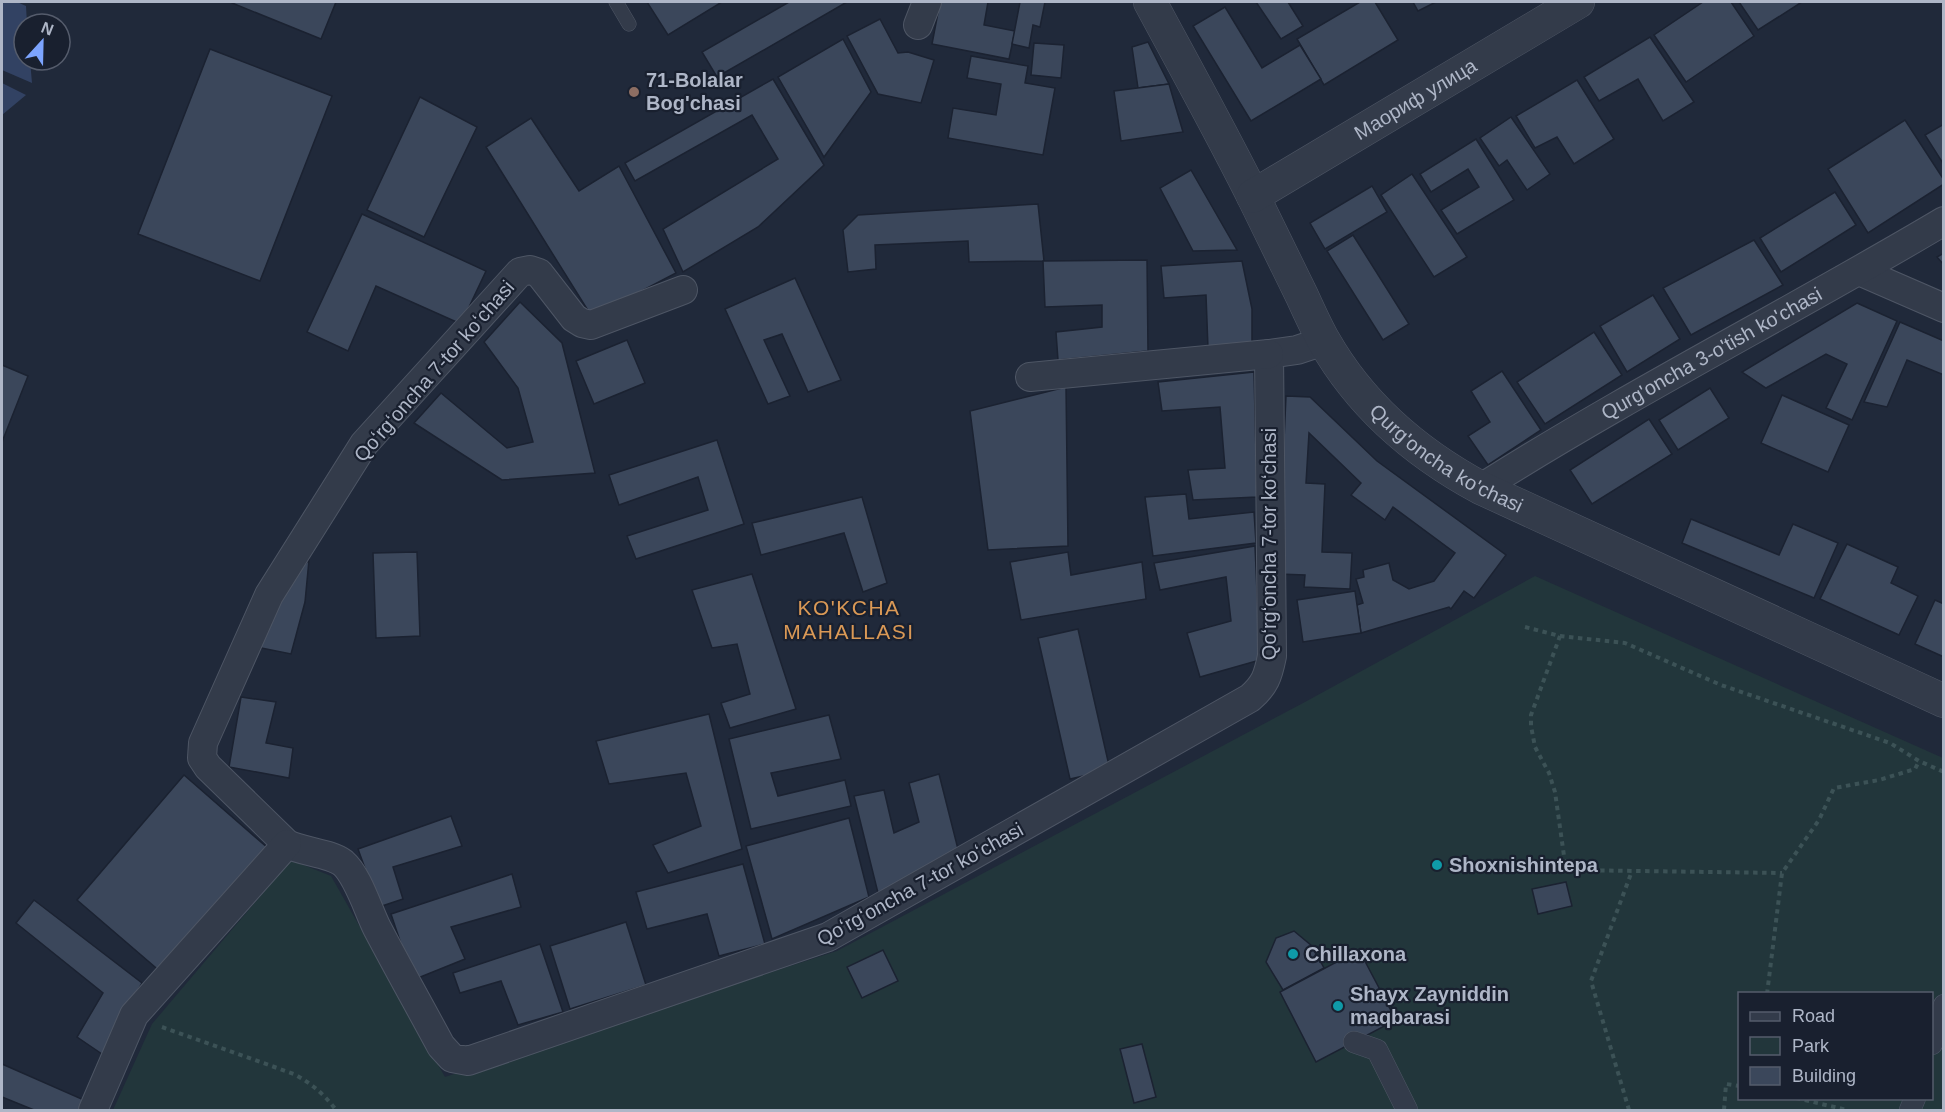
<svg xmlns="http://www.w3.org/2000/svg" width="1945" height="1112" viewBox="0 0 1945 1112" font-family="Helvetica,sans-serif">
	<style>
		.green { fill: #22363b; fill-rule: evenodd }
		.water { fill: #324263 }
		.building { fill: #3b475b; stroke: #1b2231; stroke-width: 1.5 }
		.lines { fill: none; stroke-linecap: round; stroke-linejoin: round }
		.service-casing { stroke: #4e5665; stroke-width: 15 }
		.pedestrian-casing { stroke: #4e5665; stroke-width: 22 }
		.minor-casing { stroke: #4e5665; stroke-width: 30 }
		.tertiary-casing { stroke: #4e5665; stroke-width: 34 }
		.path { stroke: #3c5256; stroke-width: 4; stroke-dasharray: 4.5 4.5; stroke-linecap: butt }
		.service { stroke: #333b4a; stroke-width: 14 }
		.pedestrian { stroke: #333b4a; stroke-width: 21 }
		.minor { stroke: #333b4a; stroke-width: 28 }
		.tertiary { stroke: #333b4a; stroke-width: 33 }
		.education-dot { fill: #8d6e63; stroke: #19202f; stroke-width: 2 }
		.culture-dot { fill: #0f9aa8; stroke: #19202f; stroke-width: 2 }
		.labels { text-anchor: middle; stroke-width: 4.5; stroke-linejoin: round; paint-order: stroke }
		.poi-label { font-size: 20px; font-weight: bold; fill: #aeb6c7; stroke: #19202f; text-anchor: start }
		.street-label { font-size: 20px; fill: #aeb6c7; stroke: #19202f }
		.neighbourhood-label { font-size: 21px; letter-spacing: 1.5px; fill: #da9956; stroke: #19202f }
	</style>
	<rect width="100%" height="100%" fill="#20293a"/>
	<path class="green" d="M1535,576L1943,758V1110H113L152,1024L291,860L331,876L445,1077L837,951L1305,702ZM1740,994H1932V1098H1740Z"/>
	<g class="water">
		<polygon points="2,2 17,2 26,6 27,24 24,24 24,60 30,60 32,83 2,70"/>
		<polygon points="2,83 26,95 2,115"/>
	</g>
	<g class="building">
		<polygon points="232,2 336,2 321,39 232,3"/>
		<polygon points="647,2 722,2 668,35"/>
		<polygon points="789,2 847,2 717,77 702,52"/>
		<polygon points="940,2 988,2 984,25 1015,31 1009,59 932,44"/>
		<polygon points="1020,2 1045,2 1040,27 1033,25 1029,48 1012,44"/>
		<polygon points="1256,2 1288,2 1303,26 1281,39"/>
		<polygon points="1360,2 1375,2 1398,40 1324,85 1297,39"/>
		<polygon points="1413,2 1436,2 1418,11"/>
		<polygon points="1703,2 1731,2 1754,36 1686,82 1654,35"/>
		<polygon points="1739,2 1802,2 1758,30"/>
		<polygon points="1225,7 1262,68 1300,45 1321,79 1251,121 1193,26"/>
		<polygon points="880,19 898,53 908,52 934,60 921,103 878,94 847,36"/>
		<polygon points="1650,37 1694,102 1663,121 1638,79 1599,101 1584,77"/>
		<polygon points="843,39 871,92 824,157 778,77"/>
		<polygon points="1148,42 1169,84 1138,88 1132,47"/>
		<polygon points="1034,43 1064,45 1061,78 1031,75"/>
		<polygon points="210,49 332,96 260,281 138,234"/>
		<polygon points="971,56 1028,66 1025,83 1055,88 1043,155 948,138 953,108 996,115 1001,84 967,78"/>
		<polygon points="773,79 824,165 758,227 683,272 663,229 778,159 752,115 635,181 625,163"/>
		<polygon points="1577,80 1614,139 1574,164 1557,137 1535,148 1516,116"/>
		<polygon points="1169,84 1183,132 1121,141 1114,91"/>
		<polygon points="420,97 477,127 424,237 367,210"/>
		<polygon points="1511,117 1550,174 1527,190 1507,160 1499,166 1480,138"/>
		<polygon points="531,118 579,191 619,166 676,273 592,317 486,147"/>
		<polygon points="1905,120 1944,180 1944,184 1868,233 1828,169"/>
		<polygon points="1944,124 1944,165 1925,135"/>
		<polygon points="1476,139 1514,200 1457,234 1441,210 1479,187 1468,169 1431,192 1420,174"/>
		<polygon points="1191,170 1237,250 1193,251 1160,188"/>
		<polygon points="1412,174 1467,257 1434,277 1381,195"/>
		<polygon points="1372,186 1387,212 1325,249 1310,223"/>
		<polygon points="1835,192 1856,225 1781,272 1760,238"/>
		<polygon points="1038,204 1044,261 969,262 968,241 875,245 876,269 848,272 843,230 858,215"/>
		<polygon points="362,214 486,271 461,324 376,286 348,351 307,332"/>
		<polygon points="1353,235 1409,324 1383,340 1327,251"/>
		<polygon points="1754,240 1783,285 1691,335 1663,288"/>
		<polygon points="1944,253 1944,265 1937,257"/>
		<polygon points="1147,260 1148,351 1058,360 1056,332 1102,327 1102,305 1045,307 1043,261"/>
		<polygon points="1242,261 1252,309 1252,346 1208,348 1206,295 1164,298 1161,266"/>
		<polygon points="795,278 841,380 808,392 782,334 764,340 790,396 768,404 725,309"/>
		<polygon points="1653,295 1680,339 1627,372 1600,326"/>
		<polygon points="520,302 562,343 595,473 502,480 414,423 441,393 507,448 533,442 518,388 484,342"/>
		<polygon points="1857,303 1897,321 1852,420 1826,408 1847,364 1826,354 1766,388 1742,372"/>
		<polygon points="1900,322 1944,341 1944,375 1907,360 1887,407 1864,402"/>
		<polygon points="1594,332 1622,375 1545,424 1517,382"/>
		<polygon points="627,340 645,383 594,404 576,361"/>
		<polygon points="2,365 28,376 2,442"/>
		<polygon points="1502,371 1541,430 1488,465 1468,436 1490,422 1471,391"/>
		<polygon points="1254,372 1257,497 1193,500 1188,470 1225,468 1220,407 1162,411 1158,382"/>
		<polygon points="1066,387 1068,546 988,550 970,411"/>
		<polygon points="1710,388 1729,418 1678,450 1659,420"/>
		<polygon points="1782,395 1849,425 1828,472 1761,443"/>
		<polygon points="1286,396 1310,397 1377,461 1506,555 1474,598 1464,591 1451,609 1449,607 1361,633 1357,605 1363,603 1356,579 1364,577 1363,570 1389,563 1393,580 1409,589 1434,581 1455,553 1393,507 1385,520 1351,495 1361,483 1309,433 1306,483 1325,484 1322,552 1352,553 1350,589 1304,587 1305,575 1278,574"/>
		<polygon points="1649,419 1672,454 1592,504 1570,470"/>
		<polygon points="717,440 744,524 636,559 627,536 708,510 698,477 619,505 609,475"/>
		<polygon points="1186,494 1189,519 1254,512 1256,543 1153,556 1145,497"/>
		<polygon points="862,497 887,583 863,592 844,533 761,555 752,523"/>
		<polygon points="1691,519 1779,555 1793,524 1838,543 1814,598 1682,543"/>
		<polygon points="1847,544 1898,567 1891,583 1918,596 1899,635 1820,599"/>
		<polygon points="1255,546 1260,660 1200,677 1187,633 1231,621 1226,577 1160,590 1154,563"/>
		<polygon points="417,552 420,636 376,638 373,553"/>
		<polygon points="1068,552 1071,575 1142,562 1146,599 1021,620 1010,562"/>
		<polygon points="309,560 305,602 291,654 251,646 272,597"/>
		<polygon points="752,574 796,709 730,728 721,703 750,694 737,644 712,648 692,590"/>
		<polygon points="1355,591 1361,633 1303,642 1297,600"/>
		<polygon points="1935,600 1944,604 1944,657 1915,644"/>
		<polygon points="1078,629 1110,770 1070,779 1038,638"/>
		<polygon points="241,697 276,702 266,743 293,748 289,778 229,767"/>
		<polygon points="709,714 742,849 668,873 653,845 701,826 686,773 609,784 596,741"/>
		<polygon points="829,715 841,759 771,773 778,796 845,780 851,806 751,829 729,739"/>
		<polygon points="939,774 959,853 878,893 854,796 884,790 894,833 919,822 909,783"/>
		<polygon points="184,775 269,849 162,973 77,900"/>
		<polygon points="451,816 462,846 393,867 403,899 379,907 358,849"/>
		<polygon points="849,818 869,897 772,939 746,846"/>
		<polygon points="743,864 765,944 719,956 707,914 647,929 636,892"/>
		<polygon points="512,874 521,907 451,927 465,959 413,980 391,914"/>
		<polygon points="1566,882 1572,906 1538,914 1532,889"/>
		<polygon points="34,900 142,983 102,1054 77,1037 103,993 16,923"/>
		<polygon points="626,922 646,985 570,1009 550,946"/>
		<polygon points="1294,931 1312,946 1324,968 1283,990 1266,962 1276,938"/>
		<polygon points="540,944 563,1012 518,1025 501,981 460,993 453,973"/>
		<polygon points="883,950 898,981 862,998 847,967"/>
		<polygon points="1359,950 1396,1020 1316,1062 1280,992"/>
		<polygon points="1142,1044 1156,1097 1134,1103 1120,1049"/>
		<polygon points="2,1064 84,1100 79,1110 34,1110 2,1097"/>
	</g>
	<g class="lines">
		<g class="service-casing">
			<polyline id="service" points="616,2 629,24"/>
		</g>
		<g class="pedestrian-casing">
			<g id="pedestrian">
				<polyline points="1354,1042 1377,1050 1407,1110"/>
				<polyline points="1932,1044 1944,1005"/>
				<polyline points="1910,1110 1915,1098"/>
			</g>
		</g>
		<g class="minor-casing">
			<g id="minor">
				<polyline points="918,25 927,2"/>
				<polyline points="1859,271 1944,308"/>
				<path d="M683,290L591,325L582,323L574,318L539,273L530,270L520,272L364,444L269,595L203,743L202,758L208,767L287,844C303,852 330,853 343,863C358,876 368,910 377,928C398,968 420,1007 441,1046L452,1058L468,1061L828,937L1250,698C1265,685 1268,676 1272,656L1269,354L1297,350L1324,341"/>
				<polyline points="1030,377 1269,354"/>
				<path id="s1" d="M1481,488C1631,393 1791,312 1944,221"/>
				<polyline points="93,1110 134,1015 287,844"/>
			</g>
		</g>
		<g class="tertiary-casing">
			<g id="tertiary">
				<path id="s2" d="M1150,2C1185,67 1221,132 1254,198C1270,231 1286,264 1302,296C1309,311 1316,327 1324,341C1361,406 1416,453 1481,488L1944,701"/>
				<path id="s3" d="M1253,196L1578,2"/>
			</g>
		</g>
		<g class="path">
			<polyline points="1525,627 1560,636 1531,715 1531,726 1535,747 1549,773 1555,792 1566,870 1782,873"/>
			<polyline points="1560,636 1625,643 1721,685 1890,743 1919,761 1944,772"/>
			<polyline points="1767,994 1782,873 1819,820 1834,788 1879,780 1915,769 1919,761"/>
			<path d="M162,1027L294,1074C312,1084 324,1094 336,1110"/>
			<polyline points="1796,1098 1847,1110"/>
			<polyline points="1629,1110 1591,981 1632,871"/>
			<polyline points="1724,1110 1726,1084 1740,1086"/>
		</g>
		<use href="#service" class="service"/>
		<use href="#pedestrian" class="pedestrian"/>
		<use href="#minor" class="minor"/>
		<use href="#tertiary" class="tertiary"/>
	</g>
	<circle class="education-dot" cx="634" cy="92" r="6"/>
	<g class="culture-dot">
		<circle cx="1437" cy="865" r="6"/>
		<circle cx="1293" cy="954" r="6"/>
		<circle cx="1338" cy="1006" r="6"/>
	</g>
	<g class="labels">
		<g class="poi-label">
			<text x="646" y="87">71-Bolalar<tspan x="646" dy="23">Bog'chasi</tspan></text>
			<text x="1449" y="872">Shoxnishintepa</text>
			<text x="1305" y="961">Chillaxona</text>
			<text x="1350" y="1001">Shayx Zayniddin<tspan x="1350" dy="23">maqbarasi</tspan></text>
		</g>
		<g class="street-label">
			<text dy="7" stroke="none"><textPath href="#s3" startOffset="189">Маориф улица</textPath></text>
			<text dy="7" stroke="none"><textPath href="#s1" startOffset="267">Qurg'oncha 3-o'tish ko'chasi</textPath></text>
			<text transform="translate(434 371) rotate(-49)" y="7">Qoʻrgʻoncha 7-tor koʻchasi</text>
			<text dy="7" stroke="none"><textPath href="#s2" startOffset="554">Qurg'oncha ko'chasi</textPath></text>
			<text transform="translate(1269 544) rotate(-90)" y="7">Qoʻrgʻoncha 7-tor koʻchasi</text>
			<text transform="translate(920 884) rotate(-29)" y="7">Qoʻrgʻoncha 7-tor koʻchasi</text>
		</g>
		<g class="neighbourhood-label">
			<text x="849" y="615">KO'KCHA<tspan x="849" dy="24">MAHALLASI</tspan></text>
		</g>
	</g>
	<rect width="1945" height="1112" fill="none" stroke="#aeb6c7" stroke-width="6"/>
	<rect x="1738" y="992" width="195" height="108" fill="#19202f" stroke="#555c6c" stroke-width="1.5"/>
	<rect x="1750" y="1012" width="30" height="9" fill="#333b4a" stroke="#555c6c" stroke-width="1.5"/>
	<text x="1792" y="1022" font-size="18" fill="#aeb6c7">Road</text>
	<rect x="1750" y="1037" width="30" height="18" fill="#22363b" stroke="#555c6c" stroke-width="1.5"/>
	<text x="1792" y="1052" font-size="18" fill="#aeb6c7">Park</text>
	<rect x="1750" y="1067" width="30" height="18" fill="#3b475b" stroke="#555c6c" stroke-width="1.5"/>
	<text x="1792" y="1082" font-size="18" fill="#aeb6c7">Building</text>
	<g transform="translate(42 42) rotate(22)"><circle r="28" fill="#19202f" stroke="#555c6c" stroke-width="1.5"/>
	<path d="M0-4.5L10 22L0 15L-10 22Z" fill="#7ca4fe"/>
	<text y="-9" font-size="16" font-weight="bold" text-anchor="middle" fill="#aeb6c7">N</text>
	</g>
</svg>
